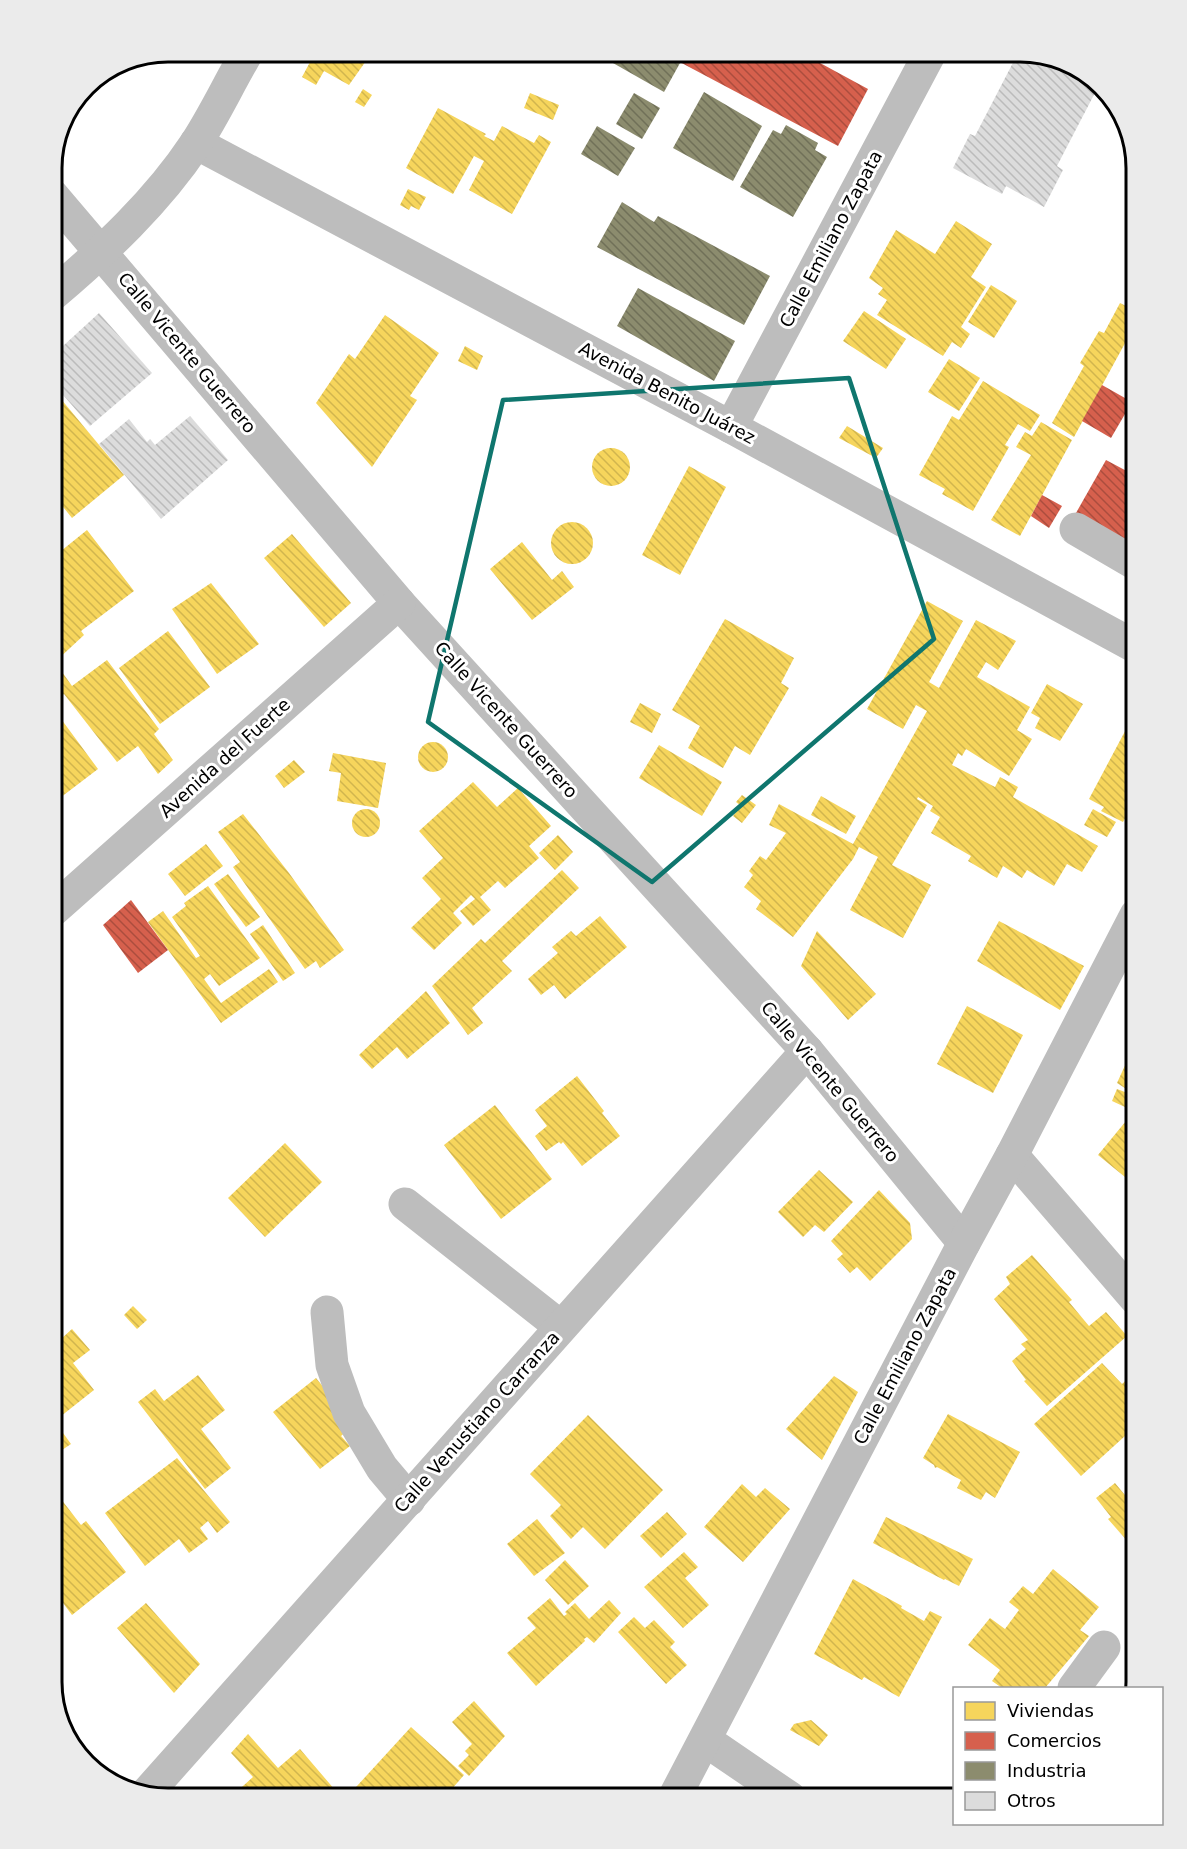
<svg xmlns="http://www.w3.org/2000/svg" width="1187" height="1849" viewBox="0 0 1187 1849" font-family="'DejaVu Sans',sans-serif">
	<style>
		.homes { fill: url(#homes-back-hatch) }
		.shops { fill: url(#shops-back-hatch) }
		.industry { fill: url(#industry-back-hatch) }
		.building { fill: url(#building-back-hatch) }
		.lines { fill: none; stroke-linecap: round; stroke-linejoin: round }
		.minor { stroke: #bdbdbd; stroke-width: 33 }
		.marked { fill: none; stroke: #0f766e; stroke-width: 4.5; stroke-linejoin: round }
		.labels { text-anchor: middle; stroke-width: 6; stroke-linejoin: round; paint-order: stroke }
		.street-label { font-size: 18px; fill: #000; stroke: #fff }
		.rim { fill: none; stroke: #000; stroke-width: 3 }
	</style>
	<defs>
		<pattern id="homes-back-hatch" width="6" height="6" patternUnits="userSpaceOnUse" patternTransform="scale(1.5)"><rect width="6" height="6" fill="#f6d55c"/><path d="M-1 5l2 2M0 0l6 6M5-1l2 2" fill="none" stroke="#d1b54e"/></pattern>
		<pattern id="shops-back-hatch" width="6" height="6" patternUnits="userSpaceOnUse" patternTransform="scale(1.5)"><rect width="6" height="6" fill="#d6604d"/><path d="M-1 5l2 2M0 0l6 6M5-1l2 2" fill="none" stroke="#ab4d3e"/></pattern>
		<pattern id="industry-back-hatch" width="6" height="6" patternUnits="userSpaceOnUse" patternTransform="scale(1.5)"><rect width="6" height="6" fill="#8c8c6e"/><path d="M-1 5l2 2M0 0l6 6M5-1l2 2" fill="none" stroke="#707058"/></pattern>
		<pattern id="building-back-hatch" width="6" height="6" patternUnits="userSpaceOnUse" patternTransform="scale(1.5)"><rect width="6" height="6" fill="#dcdcdc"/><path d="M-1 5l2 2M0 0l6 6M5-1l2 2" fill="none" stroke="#bbb"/></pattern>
	</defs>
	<rect width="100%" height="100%" fill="#fff"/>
	<g class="homes">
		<polygon points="316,51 373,51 349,85 324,71 316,85 302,77"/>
		<polygon points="363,89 372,95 364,107 355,102"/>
		<polygon points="530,93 559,105 553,120 524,108"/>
		<polygon points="438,108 486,134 484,136 494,141 502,126 534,143 539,135 551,142 512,214 469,190 484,161 474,156 453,194 406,168"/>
		<polygon points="408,189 426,197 419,210 411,206 409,210 400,205"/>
		<polygon points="956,221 992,244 971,277 986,287 961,327 970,334 961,348 952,342 943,356 877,315 887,300 878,294 883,288 869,278 896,230 935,254"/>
		<polygon points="991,285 1017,301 994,338 968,322"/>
		<polygon points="1120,303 1136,311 1136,323 1074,437 1052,423 1084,366 1080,363 1099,331 1104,333"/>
		<polygon points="864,311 906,339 886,369 843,341"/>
		<polygon points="385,315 439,353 410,396 417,400 372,467 316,403 349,354 355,359"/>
		<polygon points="465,346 483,356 477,370 458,361"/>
		<polygon points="949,359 980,378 959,411 928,392"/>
		<polygon points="983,381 1040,415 1030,431 1018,424 1005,445 1009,447 973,511 942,494 945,489 919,475 952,416 959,420"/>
		<polygon points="51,387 124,475 72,518 51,492"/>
		<polygon points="1041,422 1072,440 1020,536 991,520 1031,455 1016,447 1025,432 1032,436"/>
		<polygon points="847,426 883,448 876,458 839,438"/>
		<circle cx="611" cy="467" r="19"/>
		<polygon points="689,466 726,487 680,575 642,555"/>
		<circle cx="572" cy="543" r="21"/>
		<polygon points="87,530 134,591 81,631 84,635 55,662 72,686 107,660 159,729 154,734 173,760 158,774 138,746 117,762 64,694 56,700 51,694 51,614 62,605 51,590 51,539 61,551"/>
		<polygon points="292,534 351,603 324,627 264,558"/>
		<polygon points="522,542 552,580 562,571 574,587 532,620 490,569"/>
		<polygon points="211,583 259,644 217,674 172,609"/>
		<polygon points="927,601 963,621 929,682 939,688 976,620 1016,641 998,670 986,662 977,677 1030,707 1017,730 1032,739 1009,776 966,749 962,756 958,753 952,765 995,787 1000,777 1018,787 1013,797 1098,846 1082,872 1067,864 1054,886 1027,870 1022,878 1003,866 997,878 968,861 971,856 931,833 940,817 930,811 933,806 918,797 917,799 927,805 892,865 931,885 903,938 850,910 878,857 859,847 853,859 793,937 756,909 761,901 744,887 753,875 749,871 760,856 766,860 786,833 769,825 779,804 853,844 927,711 916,705 903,729 867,709"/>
		<polygon points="725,619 794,658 781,683 789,688 750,755 735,746 723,768 688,748 700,726 672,710"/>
		<polygon points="168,631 210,687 160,724 119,668"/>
		<polygon points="1047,684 1083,704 1060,741 1035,728 1040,718 1031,713"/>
		<polygon points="640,703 661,714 652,733 630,722"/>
		<polygon points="53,708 98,769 52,804 63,819 51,827 51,709"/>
		<polygon points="1132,718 1136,720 1136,812 1130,809 1123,822 1101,811 1104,807 1089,799"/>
		<circle cx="433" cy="757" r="15"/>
		<polygon points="659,745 722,782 702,816 639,778"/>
		<polygon points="333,753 386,763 378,808 337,801 341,773 329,771"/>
		<polygon points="294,760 305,772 284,788 275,776"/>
		<polygon points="473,782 497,807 518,788 551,826 529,846 539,858 505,888 498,881 480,897 491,910 473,926 460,911 475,899 471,895 453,913 462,923 434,950 411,928 441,899 422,878 443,858 419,831"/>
		<polygon points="742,795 756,805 742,823 733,816 741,806 736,802"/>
		<polygon points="821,796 856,816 846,834 811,815"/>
		<polygon points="1093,809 1116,822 1107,837 1084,825"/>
		<circle cx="366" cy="823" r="14"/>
		<polygon points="243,814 289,873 344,950 320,968 316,961 305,969 233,867 240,862 218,832"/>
		<polygon points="558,835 573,852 555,870 539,853"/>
		<polygon points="206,844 223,866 185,896 168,874"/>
		<polygon points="562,870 579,888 502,961 512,971 472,1008 483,1023 468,1035 432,986 481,939 485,943"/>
		<polygon points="228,874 260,917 246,927 214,884"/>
		<polygon points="208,886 260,958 219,986 210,974 204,979 221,1003 269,969 278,982 221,1023 148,922 163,911 196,958 200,956 172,917 186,906 184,903"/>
		<polygon points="600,916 627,947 565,999 554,985 541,995 528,979 558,953 552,947 571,931 576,936"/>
		<polygon points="999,921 1084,966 1060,1010 977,961"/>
		<polygon points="263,925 295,973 283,981 250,934"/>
		<polygon points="817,931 876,994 848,1020 801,966"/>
		<polygon points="426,991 450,1023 407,1059 397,1047 372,1069 359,1055"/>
		<polygon points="967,1006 1023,1035 993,1093 937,1064"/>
		<polygon points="1127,1061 1136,1066 1136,1083 1131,1092 1117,1083"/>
		<polygon points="577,1076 604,1111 602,1113 620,1136 582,1166 563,1142 561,1144 559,1142 546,1151 535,1136 547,1126 535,1110"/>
		<polygon points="1117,1089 1130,1094 1125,1107 1112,1101"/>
		<polygon points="495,1105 552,1179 501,1219 444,1145"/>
		<polygon points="1126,1121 1136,1130 1136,1146 1130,1153 1136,1158 1136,1186 1098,1155"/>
		<polygon points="285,1143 322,1182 265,1237 228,1198"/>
		<polygon points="819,1170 853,1202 824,1232 815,1225 803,1237 778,1212"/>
		<polygon points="879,1190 910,1223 912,1239 870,1281 857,1267 850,1273 837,1259 843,1254 831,1241"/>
		<polygon points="1032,1255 1072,1300 1069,1302 1089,1326 1106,1312 1127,1336 1047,1406 1024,1381 1026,1380 1012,1361 1026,1349 1021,1344 1028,1340 994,1299 1010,1284 1006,1277"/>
		<polygon points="133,1306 147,1320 137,1329 124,1315"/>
		<polygon points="72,1329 90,1350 73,1363 94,1390 51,1424 51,1348"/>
		<polygon points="1102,1363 1122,1384 1136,1371 1136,1426 1081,1476 1034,1424"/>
		<polygon points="198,1375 225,1410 201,1429 231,1468 205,1489 138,1402 155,1389 164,1401"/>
		<polygon points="834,1376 858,1392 822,1460 786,1429"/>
		<polygon points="316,1378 354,1425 341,1436 350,1446 320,1469 273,1412"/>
		<polygon points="948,1414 1020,1452 995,1498 986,1492 981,1500 957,1488 961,1480 937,1467 935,1468 934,1465 923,1458"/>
		<polygon points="588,1415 663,1490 605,1549 583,1527 571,1539 550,1516 561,1505 530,1474"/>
		<polygon points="58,1426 71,1444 53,1456 51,1453 51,1431"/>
		<polygon points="177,1458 230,1522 217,1533 208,1521 200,1528 208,1539 189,1553 179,1539 145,1566 105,1513"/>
		<polygon points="1115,1483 1129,1500 1136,1495 1136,1551 1108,1519 1111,1517 1096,1498"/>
		<polygon points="742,1484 756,1497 765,1488 790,1509 743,1562 704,1527"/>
		<polygon points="51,1486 81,1525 86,1521 126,1572 72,1615 51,1587"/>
		<polygon points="667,1512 687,1534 661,1558 640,1536"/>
		<polygon points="886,1517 973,1559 959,1586 945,1579 944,1580 873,1543"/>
		<polygon points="537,1519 565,1553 534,1576 507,1544"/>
		<polygon points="684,1552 698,1567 685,1578 709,1605 683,1628 644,1587"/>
		<polygon points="565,1560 589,1586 568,1605 545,1580"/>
		<polygon points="1053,1569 1099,1607 1080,1630 1089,1636 1045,1688 1002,1688 992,1681 1000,1670 968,1645 990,1618 1005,1629 1019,1610 1009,1602 1023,1586 1033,1594"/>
		<polygon points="853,1579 902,1606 901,1608 924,1621 930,1611 942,1617 899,1697 864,1677 862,1680 814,1654"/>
		<polygon points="550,1598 564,1616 567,1614 565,1612 575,1603 589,1619 609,1600 621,1613 594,1643 587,1637 584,1639 585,1641 536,1686 507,1653 536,1628 527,1618"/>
		<polygon points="146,1603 200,1664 174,1693 117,1628"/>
		<polygon points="634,1617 645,1628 654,1620 675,1642 670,1647 687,1665 666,1684 618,1632"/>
		<polygon points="474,1701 505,1736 469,1776 458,1766 469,1755 465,1751 472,1744 452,1722"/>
		<polygon points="811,1720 828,1735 819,1746 790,1730 794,1724"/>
		<polygon points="411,1727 464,1775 444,1798 346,1798"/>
		<polygon points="248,1734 278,1768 300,1749 335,1790 326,1798 236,1798 233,1795 253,1777 231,1753"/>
	</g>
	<g class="shops">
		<polygon points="659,51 798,51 868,89 838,146"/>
		<polygon points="1102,385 1132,402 1111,438 1082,421"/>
		<polygon points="1106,460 1136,476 1136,556 1072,520"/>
		<polygon points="1042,495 1062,506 1049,528 1031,516"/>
		<polygon points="131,900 168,950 138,973 103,925"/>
	</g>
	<g class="industry">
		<polygon points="619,51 659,51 680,63 664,92 613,63"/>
		<polygon points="704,92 762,126 733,181 673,148"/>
		<polygon points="634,93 660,108 642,139 616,124"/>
		<polygon points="786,125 818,143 815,150 827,157 793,217 740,187 773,130 781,134"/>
		<polygon points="597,126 635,148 618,176 581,154"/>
		<polygon points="622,202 654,222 658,216 770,276 744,325 597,247"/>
		<polygon points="638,288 735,341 714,381 617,326"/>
	</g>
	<g class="building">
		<polygon points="1019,51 1027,51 1084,71 1098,87 1057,166 1063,170 1044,207 1006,186 1002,194 953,168 970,134 975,136"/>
		<polygon points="99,313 152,373 90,426 51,381 51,357"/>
		<polygon points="190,416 228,460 161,519 99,444 129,419 147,442 150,439 155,445"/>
	</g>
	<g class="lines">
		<g class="minor">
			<polyline points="196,143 731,427 1136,647"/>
			<polyline points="51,194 399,603 807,1051 964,1243"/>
			<path d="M51,296C104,251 157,202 196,143C215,114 230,81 248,51"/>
			<polyline points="731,427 931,51"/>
			<polyline points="1076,529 1136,564"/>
			<polyline points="51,912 399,603"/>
			<polyline points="1012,1155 1136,1299"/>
			<polyline points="405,1204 561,1327"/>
			<polyline points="327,1312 332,1365 349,1413 382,1468 409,1500"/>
			<polyline points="1074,1688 1104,1647"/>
			<polyline points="705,1740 790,1798"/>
			<polyline points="147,1793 807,1051"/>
			<polyline points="674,1798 964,1243 1012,1155 1136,915"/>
		</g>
	</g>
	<path class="marked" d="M849,378L934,639L652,882L428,722L503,400Z"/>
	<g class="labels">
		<g class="street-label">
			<text transform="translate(831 239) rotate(-62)" y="6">Calle Emiliano Zapata</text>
			<text transform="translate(187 353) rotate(50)" y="6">Calle Vicente Guerrero</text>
			<text transform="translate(667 393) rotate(28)" y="6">Avenida Benito Juárez</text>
			<text transform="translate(506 720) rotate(48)" y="6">Calle Vicente Guerrero</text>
			<text transform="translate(225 758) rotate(-42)" y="6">Avenida del Fuerte</text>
			<text transform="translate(830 1082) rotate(50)" y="6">Calle Vicente Guerrero</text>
			<text transform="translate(905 1356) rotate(-62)" y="6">Calle Emiliano Zapata</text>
			<text transform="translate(477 1422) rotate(-48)" y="6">Calle Venustiano Carranza</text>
		</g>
	</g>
	<path d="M0 0H1187V1849H0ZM168 62H1020A106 106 0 0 1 1126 168V1682A106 106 0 0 1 1020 1788H168A106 106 0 0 1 62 1682V168A106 106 0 0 1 168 62Z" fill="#ebebeb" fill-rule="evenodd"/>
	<path class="rim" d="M168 62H1020A106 106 0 0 1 1126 168V1682A106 106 0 0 1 1020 1788H168A106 106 0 0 1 62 1682V168A106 106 0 0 1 168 62Z"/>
	<rect x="953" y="1687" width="210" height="138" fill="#ffffff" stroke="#999999" stroke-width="1.5"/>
	<rect x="965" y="1702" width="30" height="18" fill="#f6d55c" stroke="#999999" stroke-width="1.5"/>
	<text x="1007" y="1717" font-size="18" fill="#000000">Viviendas</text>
	<rect x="965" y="1732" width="30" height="18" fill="#d6604d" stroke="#999999" stroke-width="1.5"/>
	<text x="1007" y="1747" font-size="18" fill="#000000">Comercios</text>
	<rect x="965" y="1762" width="30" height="18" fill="#8c8c6e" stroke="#999999" stroke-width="1.5"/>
	<text x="1007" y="1777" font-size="18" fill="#000000">Industria</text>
	<rect x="965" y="1792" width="30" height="18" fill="#dcdcdc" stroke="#999999" stroke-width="1.5"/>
	<text x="1007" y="1807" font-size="18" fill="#000000">Otros</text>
</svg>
